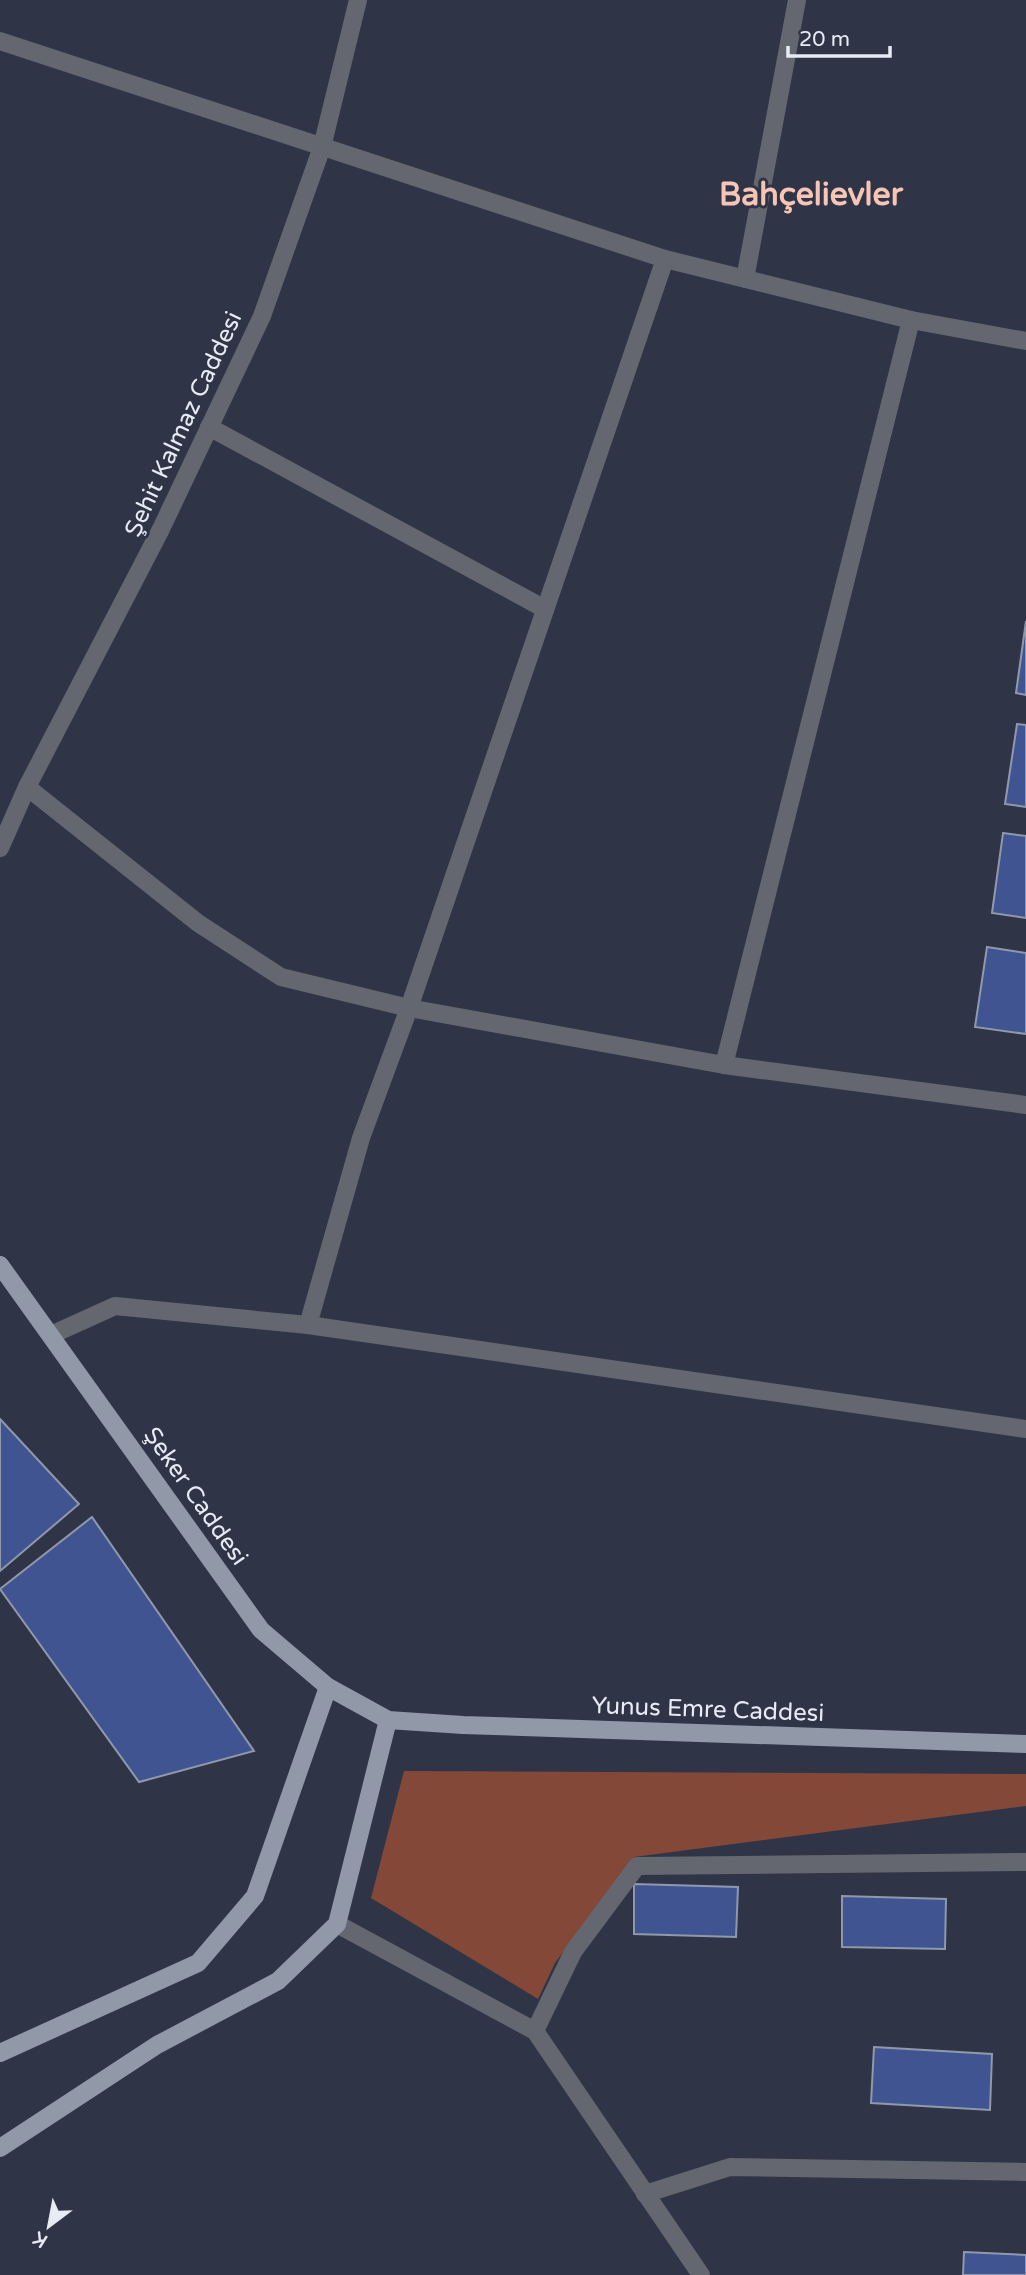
<svg xmlns="http://www.w3.org/2000/svg" width="1026" height="2275" viewBox="0 0 1026 2275" font-family="'Varela Round',sans-serif">
	<style>
		.green { fill: #834837 }
		.building { fill: #405492; stroke: #9098ab; stroke-width: 2 }
		.lines { fill: none; stroke-linecap: round; stroke-linejoin: round }
		.minor { stroke: #646770; stroke-width: 18 }
		.major { stroke: #9198a8; stroke-width: 18 }
		.labels { text-anchor: middle; stroke-width: 6; stroke-linejoin: round; paint-order: stroke }
		.street-label { font-size: 24px; fill: #e6ebf5; stroke: #2f3546 }
		.district-label { font-size: 32px; font-weight: bold; fill: #f6c5b6; stroke: #2f3546 }
	</style>
	<rect width="100%" height="100%" fill="#2f3546"/>
	<polygon class="green" points="404,1771 1026,1774 1026,1806 634,1857 555,1963 538,1999 371,1898"/>
	<g class="building">
		<polygon points="1026,621 1026,695 1016,693"/>
		<polygon points="1017,724 1026,725 1026,807 1005,804"/>
		<polygon points="1003,833 1026,836 1026,918 992,913"/>
		<polygon points="987,947 1026,953 1026,1034 975,1027"/>
		<polygon points="0,1419 79,1504 0,1571"/>
		<polygon points="92,1517 254,1751 139,1782 0,1589"/>
		<polygon points="634,1884 738,1887 736,1937 634,1934"/>
		<polygon points="842,1896 946,1899 945,1949 842,1947"/>
		<polygon points="874,2047 992,2054 990,2110 871,2103"/>
		<polygon points="964,2252 1026,2255 1026,2275 963,2275"/>
	</g>
	<g class="lines">
		<g class="minor">
			<polyline points="0,41 665,259 911,320 1026,341"/>
			<polyline points="745,279 797,0"/>
			<polyline points="209,427 545,609"/>
			<polyline points="27,787 198,923 281,977 409,1008 724,1065 1026,1105"/>
			<polyline points="0,848 27,787 161,529 262,316 322,147 358,0"/>
			<polyline points="724,1065 911,320"/>
			<polyline points="308,1325 361,1138 409,1008 665,259"/>
			<polyline points="51,1335 115,1306 308,1325 1026,1429"/>
			<polyline points="337,1924 535,2031 701,2275"/>
			<polyline points="535,2031 573,1952 637,1866 1026,1862"/>
			<polyline points="645,2194 730,2167 1026,2172"/>
		</g>
		<g class="major">
			<polyline points="0,1265 261,1630 328,1687 388,1720 463,1725 1026,1744"/>
			<polyline points="0,2053 198,1963 255,1896 328,1687"/>
			<polyline points="0,2148 157,2045 278,1981 337,1924 388,1720"/>
		</g>
	</g>
	<g class="labels">
		<g class="street-label">
			<text transform="translate(183 424) rotate(-65)" y="8">Şehit Kalmaz Caddesi</text>
			<text transform="translate(196 1496) rotate(55)" y="8">Şeker Caddesi</text>
			<text transform="translate(708 1709) rotate(2)" y="8">Yunus Emre Caddesi</text>
		</g>
		<g class="district-label">
			<text x="811" y="205">Bahçelievler</text>
		</g>
	</g>
	<g transform="translate(49 2226) rotate(212)" stroke="#2f3546" stroke-width="5" paint-order="stroke">
	<path d="M0-5L12 26L0 18L-12 26Z" fill="#e6ebf5"/>
	<text y="-10" font-size="19" font-weight="bold" text-anchor="middle" fill="#e6ebf5">K</text>
	</g>
	<path d="M788 46v10h102v-10" fill="none" stroke="#e6ebf5" stroke-width="3.5"/>
	<text x="799" y="46" font-size="21" fill="#e6ebf5" stroke="#2f3546" stroke-width="5" paint-order="stroke">20 m</text>
</svg>
